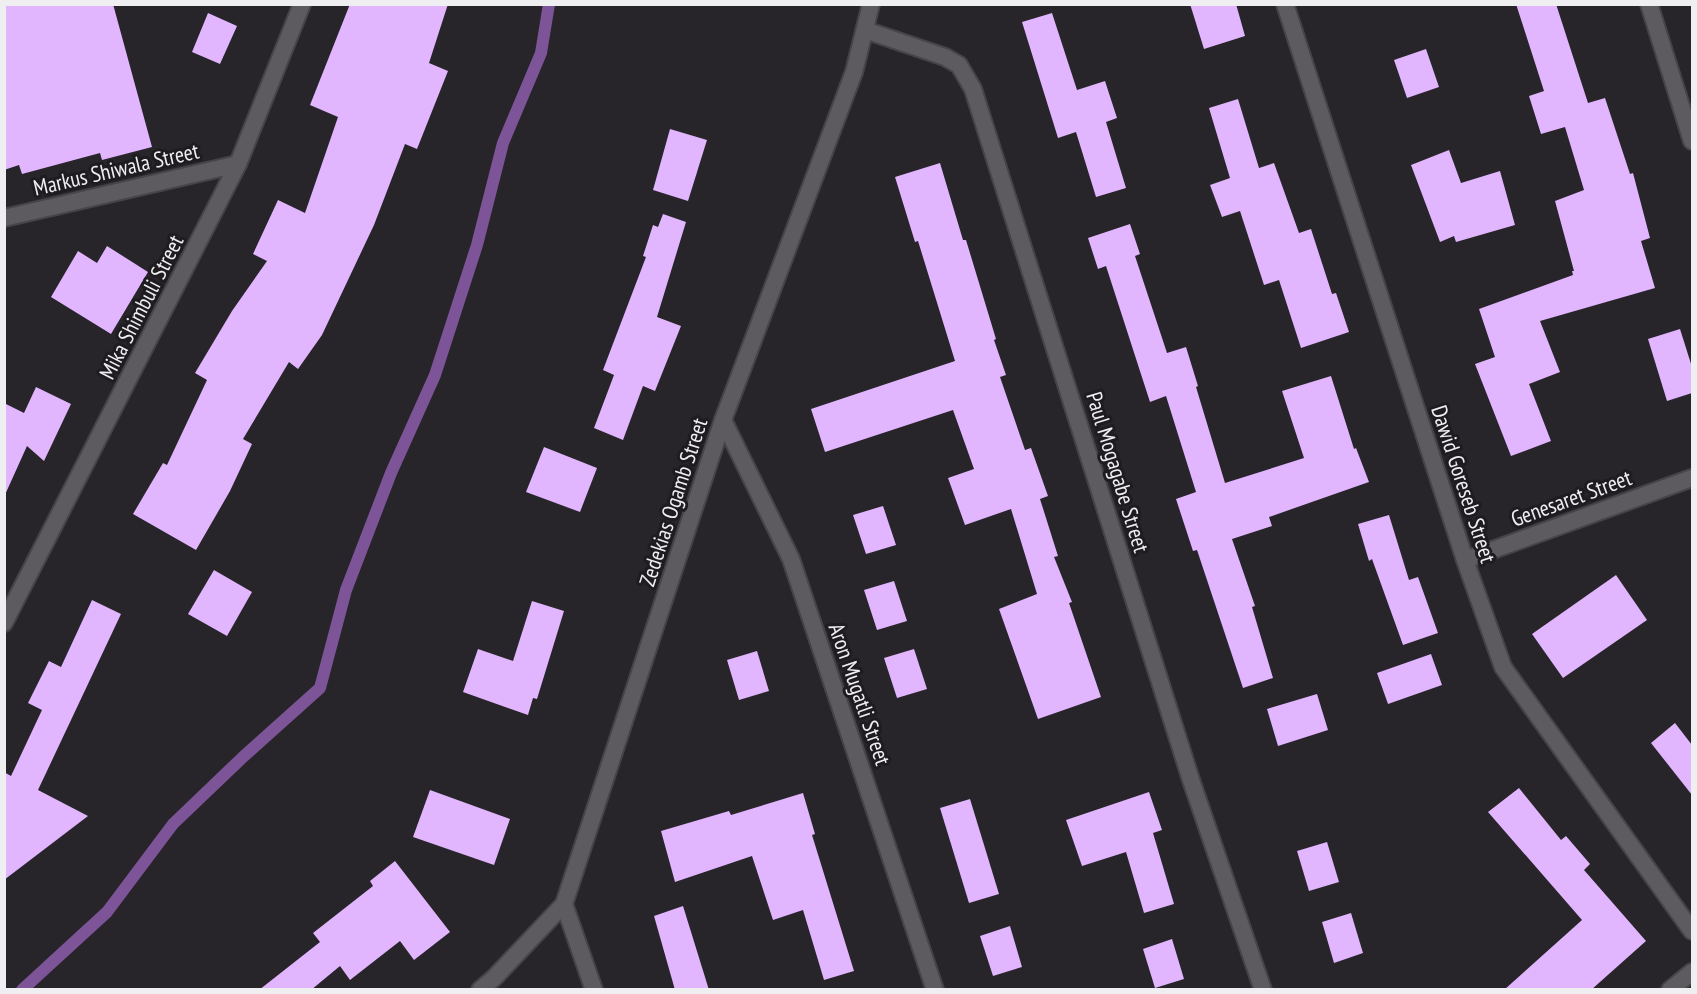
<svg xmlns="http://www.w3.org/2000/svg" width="1697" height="994" viewBox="0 0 1697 994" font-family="'PT Sans Narrow',sans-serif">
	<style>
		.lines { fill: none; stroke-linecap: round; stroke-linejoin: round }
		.stream { stroke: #7d5497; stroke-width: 12 }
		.building { fill: #e2b5ff }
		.minor-casing { stroke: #464447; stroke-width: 20 }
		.tertiary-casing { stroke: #464447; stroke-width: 20 }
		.minor { stroke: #5e5b60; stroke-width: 16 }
		.tertiary { stroke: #5e5b60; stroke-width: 16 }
		.labels { text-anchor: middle; stroke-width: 6; stroke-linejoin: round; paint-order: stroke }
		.street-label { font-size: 22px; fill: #efeef0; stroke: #1e1c20 }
	</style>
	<rect width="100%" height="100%" fill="#272529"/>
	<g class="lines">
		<polyline class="stream" points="22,990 107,912 173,824 243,757 320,688 346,590 391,473 435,375 477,245 503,143 541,53 549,4"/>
	</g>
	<g class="building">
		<polygon points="4,4 113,4 152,147 102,160 100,153 22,174 19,165 4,170"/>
		<polygon points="350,4 448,4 429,63 448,71 417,149 405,144 374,225 322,335 298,369 289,362 243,439 252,444 230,491 196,550 133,514 163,463 167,465 207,380 195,373 232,311 267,261 253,254 278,200 305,213 338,117 310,105"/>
		<polygon points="1190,4 1236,4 1245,36 1204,49"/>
		<polygon points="1516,4 1556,4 1588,103 1605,98 1630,174 1633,173 1650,238 1641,241 1655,288 1540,321 1560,372 1529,384 1551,441 1511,456 1475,364 1495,357 1479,309 1573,275 1572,271 1574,271 1555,201 1584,190 1565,127 1541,134 1529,96 1544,91"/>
		<polygon points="208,13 237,26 220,64 192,52"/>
		<polygon points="1052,13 1077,90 1105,81 1117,118 1106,122 1126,188 1096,197 1076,132 1058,138 1022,22"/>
		<polygon points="1426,49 1439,87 1407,98 1394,60"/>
		<polygon points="1238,99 1259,168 1274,163 1299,233 1311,229 1332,294 1336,293 1349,332 1301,348 1279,280 1264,285 1240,211 1222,217 1210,185 1230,178 1209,108"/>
		<polygon points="670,129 707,140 688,201 653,190"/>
		<polygon points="1449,150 1461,183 1500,171 1515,225 1456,242 1454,236 1440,242 1411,165"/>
		<polygon points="940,163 963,240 966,240 996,339 994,340 1006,375 1000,377 1025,450 1031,448 1048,496 1040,499 1058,556 1054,557 1072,602 1069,603 1101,697 1038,719 999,609 1037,594 1011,509 965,525 948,478 974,469 953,410 825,452 811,409 955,361 918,241 915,242 895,177"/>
		<polygon points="663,214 686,222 657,317 681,326 655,391 643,386 623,440 594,428 614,375 603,370 646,257 643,256 653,225 658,227"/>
		<polygon points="1130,224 1140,254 1135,256 1167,353 1186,347 1198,386 1196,387 1225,483 1304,458 1282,391 1331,376 1354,449 1356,448 1369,482 1269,517 1272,526 1232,539 1255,606 1252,607 1273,678 1243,688 1197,550 1193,551 1176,499 1196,492 1166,396 1150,402 1106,266 1098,269 1088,238"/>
		<polygon points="107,246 148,272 111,334 51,297 78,251 97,263"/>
		<polygon points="1680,329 1692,367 1692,393 1667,401 1648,339"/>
		<polygon points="36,387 71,404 44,461 27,446 4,497 4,403 24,413"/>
		<polygon points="544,447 597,468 580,512 526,492"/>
		<polygon points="883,506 896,545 866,554 853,515"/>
		<polygon points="1389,515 1409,580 1418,577 1438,633 1403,645 1372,559 1369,561 1358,524"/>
		<polygon points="214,570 252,592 227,636 188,614"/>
		<polygon points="1616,575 1647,620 1563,678 1532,634"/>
		<polygon points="894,581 907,621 877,630 864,590"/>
		<polygon points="92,600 121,614 38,790 88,816 4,880 4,772 11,776 42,710 28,703 49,661 61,667"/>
		<polygon points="532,601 564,611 537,699 533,698 528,715 463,692 478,649 513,661"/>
		<polygon points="914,649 927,689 897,698 884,658"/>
		<polygon points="757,651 769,691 739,700 727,660"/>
		<polygon points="1431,654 1442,685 1388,704 1377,673"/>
		<polygon points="1317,694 1328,730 1278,746 1267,709"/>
		<polygon points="1675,723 1692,745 1692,795 1651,743"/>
		<polygon points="1519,788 1561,840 1566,836 1590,864 1584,870 1646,941 1591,990 1504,990 1582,920 1488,812"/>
		<polygon points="430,790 510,819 494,865 413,837"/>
		<polygon points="1149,792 1162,830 1153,833 1174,904 1144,913 1126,852 1082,866 1066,820"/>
		<polygon points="803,793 815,834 812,835 854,971 824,980 803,910 773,920 752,856 675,882 661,831 729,811 731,815"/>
		<polygon points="970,799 999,894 969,903 940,808"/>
		<polygon points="1327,842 1339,882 1309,891 1297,851"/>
		<polygon points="395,861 450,932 414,960 400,941 350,980 340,966 311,990 259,990 320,942 313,933 373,886 370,881"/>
		<polygon points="683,906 709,990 675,990 654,916"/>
		<polygon points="1351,913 1363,953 1334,963 1322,922"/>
		<polygon points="1010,926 1022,967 993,976 980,936"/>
		<polygon points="1172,939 1184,979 1155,988 1143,949"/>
	</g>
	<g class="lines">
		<g class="minor-casing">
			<g id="minor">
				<polyline points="1285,4 1465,560 1503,667 1692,931"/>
				<polyline points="865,30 945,57 959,65 973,89 1191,780 1263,990"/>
				<polyline points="4,218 238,164"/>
				<polyline points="723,420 791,559 935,990"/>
				<polyline points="1465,560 1692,478"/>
				<polyline points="4,623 238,164 302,4"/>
				<polyline points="564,904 594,990"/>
				<polyline points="480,990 494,978 564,904 723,420 854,72 871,4"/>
				<polyline points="1670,990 1692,972"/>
			</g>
		</g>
		<g class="tertiary-casing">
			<polyline id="tertiary" points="1649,4 1692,141"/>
		</g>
		<use href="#minor" class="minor"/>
		<use href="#tertiary" class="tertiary"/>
	</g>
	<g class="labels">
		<g class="street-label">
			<text transform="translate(116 169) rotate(-13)" y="8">Markus Shiwala Street</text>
			<text transform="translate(141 307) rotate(-63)" y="8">Mika Shimbuli Street</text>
			<text transform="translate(1118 472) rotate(73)" y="8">Paul Mogagabe Street</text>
			<text transform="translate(1464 484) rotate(72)" y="8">Dawid Goreseb Street</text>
			<text transform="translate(1571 498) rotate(-20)" y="8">Genesaret Street</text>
			<text transform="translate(673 502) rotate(-72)" y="8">Zedekias Ogamb Street</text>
			<text transform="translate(860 694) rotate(71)" y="8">Aron Mugatli Street</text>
		</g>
	</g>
	<rect width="1697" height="994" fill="none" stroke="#efeef0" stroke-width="12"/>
</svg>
